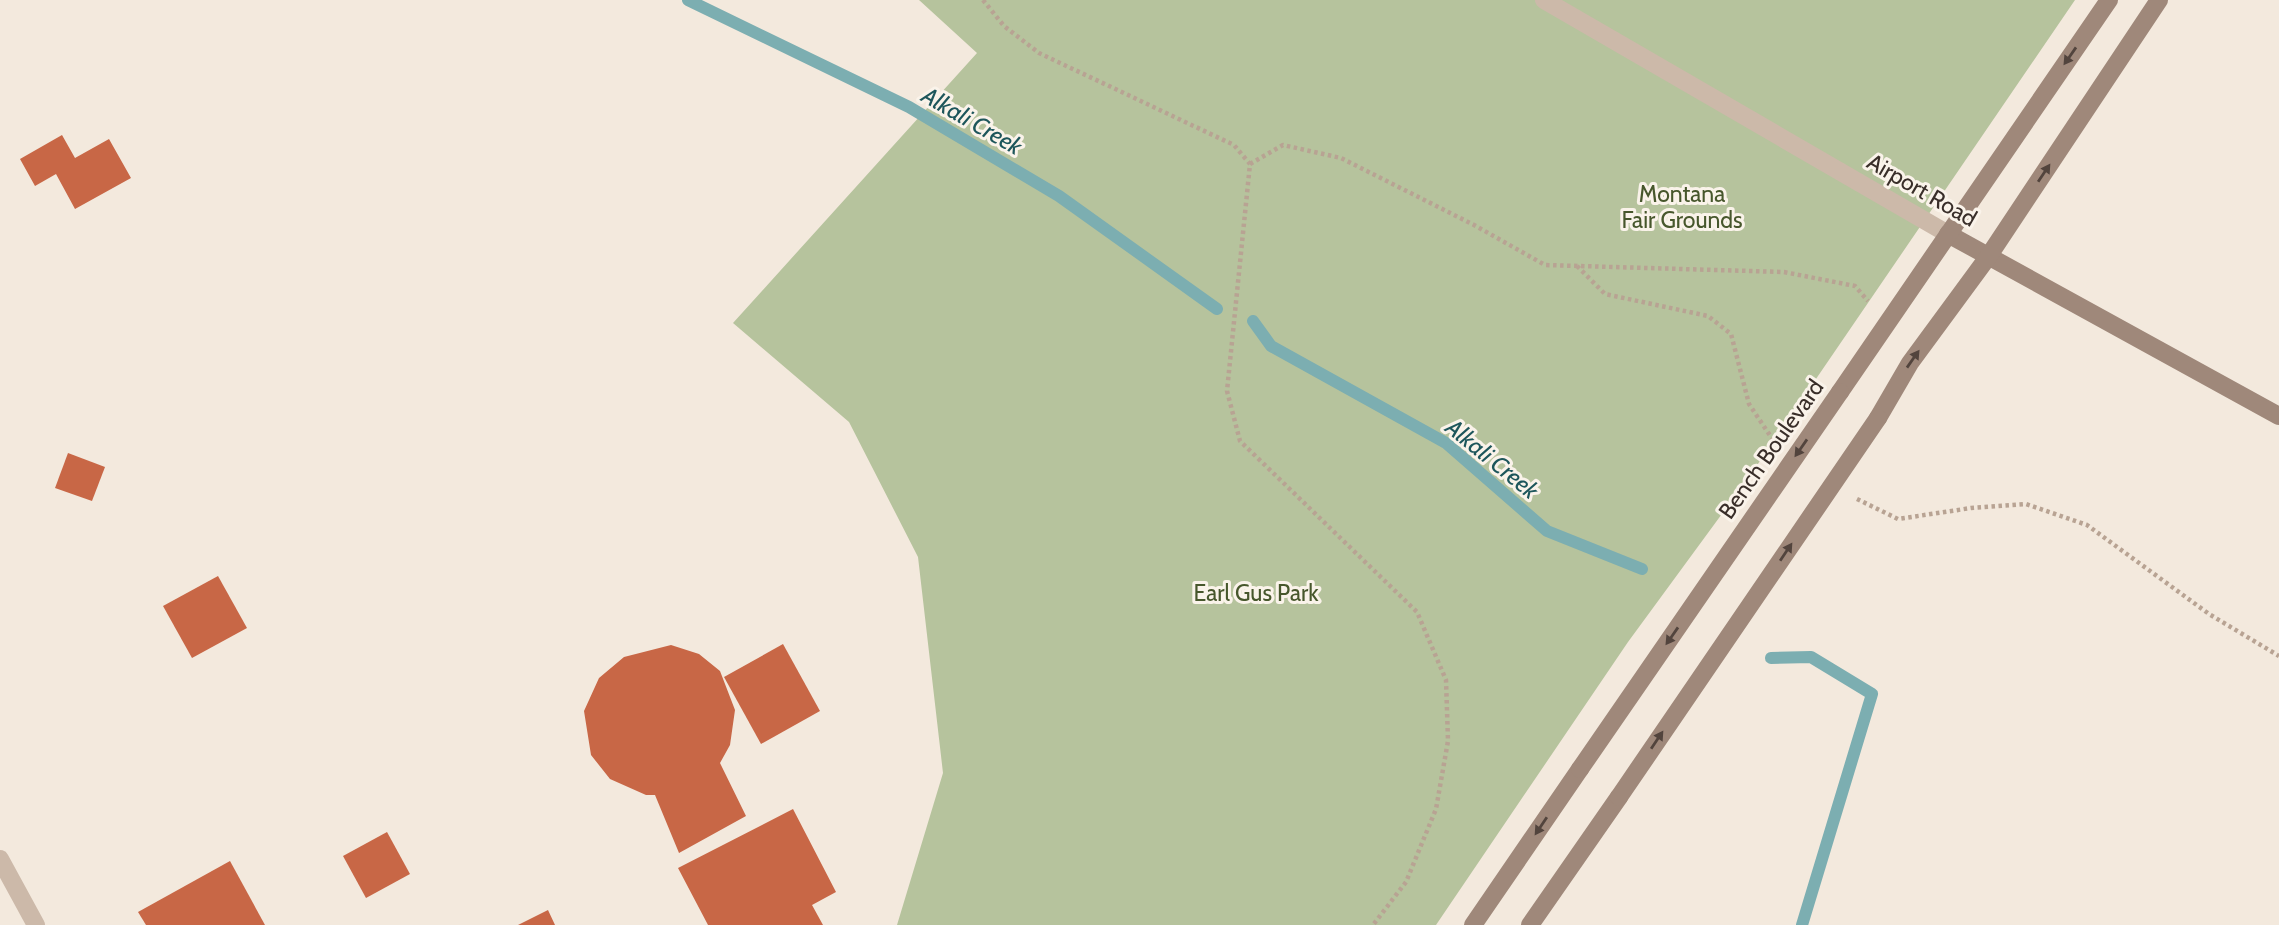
<svg xmlns="http://www.w3.org/2000/svg" width="2279" height="925" viewBox="0 0 2279 925" font-family="Cabin,sans-serif">
	<style>
		.green { fill: #b6c39d }
		.lines { fill: none; stroke-linecap: round; stroke-linejoin: round }
		.stream { stroke: #7caeb1; stroke-width: 12 }
		.building { fill: #c86746 }
		.path { stroke: #b8a393; stroke-width: 4.5; stroke-dasharray: 3.5 3.5; stroke-linecap: butt }
		.service { stroke: #ccb9a9; stroke-width: 18 }
		.minor { stroke: #ccb9a9; stroke-width: 18 }
		.secondary { stroke: #9f887a; stroke-width: 18 }
		.secondary-bridge { stroke: #9f887a; stroke-width: 18 }
		.oneway { fill: #52443d }
		.labels { text-anchor: middle; stroke-width: 6; stroke-linejoin: round; paint-order: stroke }
		.street-label { font-size: 23px; fill: #392e29; stroke: #faf3ea }
		.park-label { font-size: 23px; fill: #47572c; stroke: #faf3ea }
		.water-label { font-size: 24px; font-style: italic; fill: #1d565b; stroke: #faf3ea }
	</style>
	<rect width="100%" height="100%" fill="#f3e9dd"/>
	<polygon class="green" points="919,0 2075,0 1749,477 1628,642 1436,925 897,925 943,773 918,557 849,422 733,323 977,53"/>
	<g class="lines">
		<g class="stream">
			<polyline points="688,0 909,107 1059,196 1217,309"/>
			<polyline points="1253,321 1271,346 1446,443 1547,531 1642,569"/>
			<polyline points="1771,658 1811,657 1872,694 1802,925"/>
		</g>
	</g>
	<g class="building">
		<polygon points="62,135 75,158 109,139 131,178 75,209 56,174 35,186 20,159"/>
		<polygon points="68,453 105,467 92,501 55,488"/>
		<polygon points="218,576 247,628 192,658 163,606"/>
		<polygon points="783,644 820,711 761,744 724,677"/>
		<polygon points="671,645 699,654 720,671 735,710 730,745 720,763 746,816 679,853 655,795 646,795 610,779 591,755 584,711 599,678 624,657"/>
		<polygon points="793,809 836,892 812,905 823,925 708,925 678,868"/>
		<polygon points="387,832 410,874 366,898 343,856"/>
		<polygon points="230,861 265,925 146,925 138,912"/>
		<polygon points="548,910 555,925 518,925"/>
	</g>
	<g class="lines">
		<g class="path">
			<polyline points="983,0 1004,26 1039,53 1234,145 1250,164 1227,391 1240,441 1417,612 1446,680 1448,741 1436,809 1406,882 1373,925"/>
			<polyline points="1250,164 1283,145 1341,158 1474,225 1545,265 1784,272 1855,286 1868,301"/>
			<polyline points="1577,266 1605,294 1708,316 1731,334 1749,404 1773,440"/>
			<polyline points="1857,499 1898,519 1971,508 2026,504 2087,525 2209,614 2279,656"/>
		</g>
		<polyline class="service" points="0,859 36,925"/>
		<polyline class="minor" points="1544,0 1948,234"/>
		<g class="secondary">
			<polyline points="1948,234 2279,416"/>
			<polyline points="1840,392 2109,0"/>
			<polyline points="1878,418 1910,363 1988,257 2159,0"/>
			<polyline points="1473,925 1580,769"/>
			<polyline points="1530,925 1619,797"/>
		</g>
		<g class="secondary-bridge">
			<polyline points="1580,769 1840,392"/>
			<polyline points="1619,797 1878,418"/>
		</g>
	</g>
	<defs><path id="oneway-solid" d="M-6-.8H1V-3.2L6.5 0L1 3.2V.8H-6Z" transform="scale(1.75)"/></defs>
	<g class="oneway">
		<use href="#oneway-solid" transform="translate(2070 56) rotate(125)"/>
		<use href="#oneway-solid" transform="translate(2044 173) rotate(-56)"/>
		<use href="#oneway-solid" transform="translate(1913 359) rotate(-55)"/>
		<use href="#oneway-solid" transform="translate(1801 448) rotate(125)"/>
		<use href="#oneway-solid" transform="translate(1786 552) rotate(-56)"/>
		<use href="#oneway-solid" transform="translate(1672 636) rotate(125)"/>
		<use href="#oneway-solid" transform="translate(1657 740) rotate(-56)"/>
		<use href="#oneway-solid" transform="translate(1541 826) rotate(124)"/>
	</g>
	<g class="labels">
		<g class="street-label">
			<text transform="translate(1922 190) rotate(30)" y="8">Airport Road</text>
			<text transform="translate(1771 449) rotate(-55)" y="8">Bench Boulevard</text>
		</g>
		<g class="park-label">
			<text x="1682" y="202">Montana<tspan x="1682" dy="26">Fair Grounds</tspan></text>
			<text x="1256" y="601">Earl Gus Park</text>
		</g>
		<g class="water-label">
			<text transform="translate(972 121) rotate(30)" y="8">Alkali Creek</text>
			<text transform="translate(1492 459) rotate(39)" y="8">Alkali Creek</text>
		</g>
	</g>
</svg>
